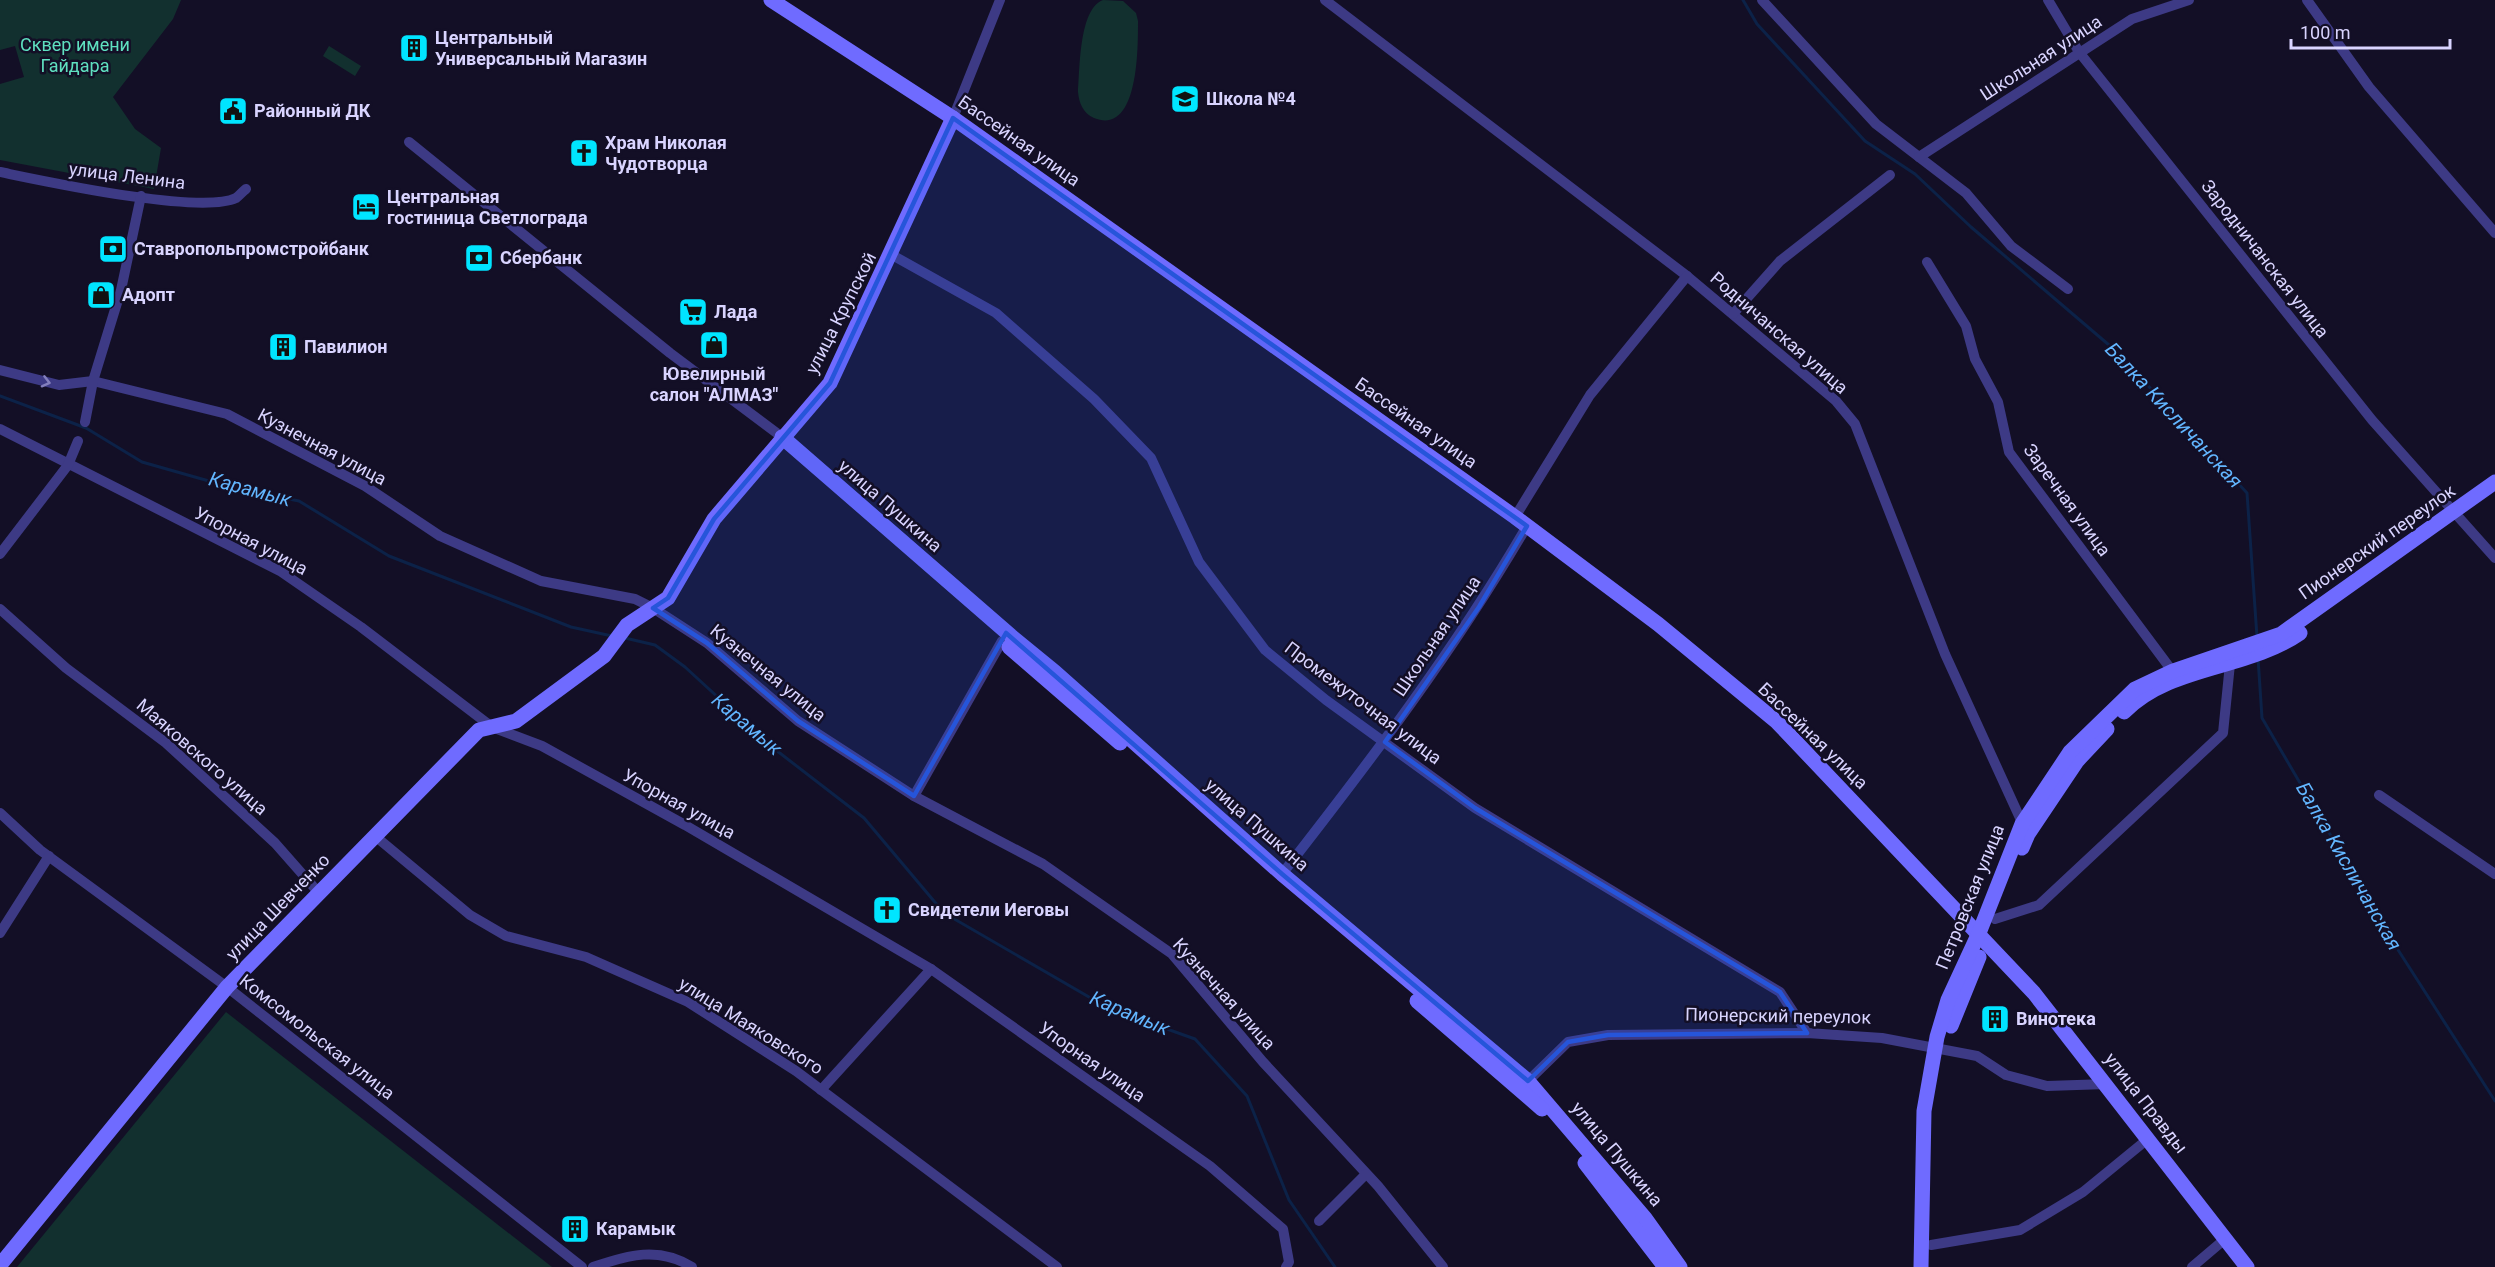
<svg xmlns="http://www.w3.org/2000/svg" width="2495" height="1267" viewBox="0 0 2495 1267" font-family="Roboto,sans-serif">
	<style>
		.green { fill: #12302f }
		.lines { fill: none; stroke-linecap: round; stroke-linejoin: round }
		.stream { stroke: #0c2248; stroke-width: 3 }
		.street { stroke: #3d3a85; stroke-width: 10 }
		.secondary { stroke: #6f6bff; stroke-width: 15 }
		.oneway { stroke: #837fbc }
		.marked { fill: #2655da; fill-opacity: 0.2; stroke: #2655da; stroke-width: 4.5; stroke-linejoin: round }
		.labels { text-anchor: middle; stroke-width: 5; stroke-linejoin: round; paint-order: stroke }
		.poi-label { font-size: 18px; font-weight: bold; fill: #d9d4ff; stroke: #130f26; text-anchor: start }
		.park-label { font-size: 18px; fill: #5fe0c0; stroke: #130f26 }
		.street-label { font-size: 18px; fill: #d9d4ff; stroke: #130f26 }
		.water-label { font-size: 20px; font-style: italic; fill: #62b6ff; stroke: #130f26 }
	</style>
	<rect width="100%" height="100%" fill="#130f26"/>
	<g class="green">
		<polygon points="0,0 181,0 173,19 113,97 135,129 161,148 154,189 0,160 0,84 24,77 15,46 0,50"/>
		<path d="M1103,0L1123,1L1136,13L1138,21C1138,47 1139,136 1094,118C1083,113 1079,103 1078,92C1080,68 1079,9 1103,0Z"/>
		<polygon points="329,46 361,66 355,76 323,56"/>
		<polygon points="226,1012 552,1267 17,1267"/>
	</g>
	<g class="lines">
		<g class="stream">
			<polyline points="1743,0 1757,24 1865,141 1915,174 1971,227 2116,351 2247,493 2257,637"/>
			<polyline points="0,396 86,428 142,462 230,487 299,501 389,556 571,627 612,636"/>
			<polyline points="625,638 655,645 685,667 772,747 864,818 944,913 1108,1008 1195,1039 1247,1096 1289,1200 1335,1267"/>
			<polyline points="2258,658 2262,718 2393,942 2495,1101"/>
		</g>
		<g class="street">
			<polyline points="1325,0 1687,276 1836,401 1855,424 1945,654 2025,829"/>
			<polyline points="1762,0 1876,124 1966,193 2011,246 2068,289"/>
			<polyline points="2048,0 2079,52 2372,420 2495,558"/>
			<polyline points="2307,0 2369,87 2495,233"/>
			<polyline points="953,118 1000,0"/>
			<polyline points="409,142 670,353 782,437"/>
			<polyline points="1919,157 2132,19 2189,0"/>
			<path d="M0,172C44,181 200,215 236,198C239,196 243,191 246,189"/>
			<polyline points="892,255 996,313 1094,399 1151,458 1199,562 1265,650 1326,700 1475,808 1780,992 1807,1033"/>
			<polyline points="1927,262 1966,326 1975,359 1998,402 2009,452 2176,676"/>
			<polyline points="1733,314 1780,261 1890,175"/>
			<polyline points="0,370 59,385 93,381 227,414 365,486 440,536 541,581 635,599 653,608 707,643 798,721 914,796 1043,864 1172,954 1263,1062 1378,1186 1443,1267"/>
			<polyline points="85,422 93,381 121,290 141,196"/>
			<polyline points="0,429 280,571 361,627 492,727 542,746 685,825 931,969 1210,1166 1283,1229 1289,1262 1286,1267"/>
			<polyline points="1515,517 1590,395 1687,276"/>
			<polyline points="0,554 68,465 78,441"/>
			<polyline points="0,609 66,668 166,743 275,843 319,893"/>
			<polyline points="2379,795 2495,874"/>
			<polyline points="914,796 1002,641 1011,636"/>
			<polyline points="0,813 40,850 227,987 582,1267"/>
			<polyline points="375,836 470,915 506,936 586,957 688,1002 796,1071 1057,1267"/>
			<path d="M1282,874C1371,760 1454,651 1527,526"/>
			<polyline points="1995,919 2039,905 2223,733 2230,664"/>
			<polyline points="0,933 49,856"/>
			<polyline points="1528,1081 1568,1042 1608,1035 1807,1033 1882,1038 1977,1056 2006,1075 2047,1086 2107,1084"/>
			<polyline points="821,1090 931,969"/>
			<polyline points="1319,1221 1366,1174"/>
			<polyline points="1931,1245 2020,1230 2083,1192 2149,1138"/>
			<path d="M593,1267C628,1255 659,1246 692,1267"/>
			<polyline points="2192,1267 2225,1239"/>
		</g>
		<g class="secondary">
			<polyline points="771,0 953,118 1515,517 1658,624 1777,722 2034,993 2247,1267"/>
			<polyline points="782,437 1011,636 1055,672 1282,874 1528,1081 1645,1218 1680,1267"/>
			<polyline points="1009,647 1120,743"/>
			<path d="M2124,712C2170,665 2247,670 2300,633"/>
			<polyline points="2022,848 2028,834 2077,761 2107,729"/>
			<polyline points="1417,1001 1542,1109"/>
			<polyline points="1951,1026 1979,957"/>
			<polyline points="1585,1163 1665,1267"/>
			<polyline points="0,1265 227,987 479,730 516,721 604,656 627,625 668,598 714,519 830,383 953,118"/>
			<polyline points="1921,1267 1924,1111 1937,1037 1948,1000 1979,933 2022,824 2070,752 2135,689 2173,671 2281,634 2495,482"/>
		</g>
	</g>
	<defs><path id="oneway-chevron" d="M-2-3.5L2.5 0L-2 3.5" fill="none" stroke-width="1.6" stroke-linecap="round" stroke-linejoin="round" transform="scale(1.5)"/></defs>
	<use class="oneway" href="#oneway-chevron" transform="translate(46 382) rotate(14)"/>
	<path class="marked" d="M953,118L1527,526L1479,607L1385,742L1475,808L1780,992L1807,1033L1608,1035L1568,1042L1528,1081L1282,874L1006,633L914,796L798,721L707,643L653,608L668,598L714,519L830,383Z"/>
	<defs>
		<g id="building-square" transform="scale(1.5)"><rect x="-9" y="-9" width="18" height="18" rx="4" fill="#00e5ff" stroke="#130f26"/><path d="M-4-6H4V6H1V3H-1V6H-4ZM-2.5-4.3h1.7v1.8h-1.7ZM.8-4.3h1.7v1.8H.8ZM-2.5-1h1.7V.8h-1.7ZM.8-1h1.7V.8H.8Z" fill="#111"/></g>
		<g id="school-square" transform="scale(1.5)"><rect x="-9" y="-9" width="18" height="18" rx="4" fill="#00e5ff" stroke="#130f26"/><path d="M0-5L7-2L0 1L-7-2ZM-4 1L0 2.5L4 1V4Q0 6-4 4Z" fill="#111"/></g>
		<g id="civic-square" transform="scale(1.5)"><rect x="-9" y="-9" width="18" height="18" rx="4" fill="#00e5ff" stroke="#130f26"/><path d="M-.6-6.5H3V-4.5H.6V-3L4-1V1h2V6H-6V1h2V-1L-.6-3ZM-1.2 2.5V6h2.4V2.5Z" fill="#111"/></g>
		<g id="church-square" transform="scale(1.5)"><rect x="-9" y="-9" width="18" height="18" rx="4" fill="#00e5ff" stroke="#130f26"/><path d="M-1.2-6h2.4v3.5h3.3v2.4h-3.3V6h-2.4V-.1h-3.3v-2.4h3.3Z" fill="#111"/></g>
		<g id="hotel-square" transform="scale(1.5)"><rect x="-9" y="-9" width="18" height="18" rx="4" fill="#00e5ff" stroke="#130f26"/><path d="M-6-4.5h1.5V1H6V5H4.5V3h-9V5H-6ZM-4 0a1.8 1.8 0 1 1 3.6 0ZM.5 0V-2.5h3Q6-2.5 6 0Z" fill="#111"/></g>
		<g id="bank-square" transform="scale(1.5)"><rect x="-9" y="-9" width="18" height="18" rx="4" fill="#00e5ff" stroke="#130f26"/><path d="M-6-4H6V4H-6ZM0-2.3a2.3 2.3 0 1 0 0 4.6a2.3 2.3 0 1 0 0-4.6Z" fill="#111"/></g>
		<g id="shop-square" transform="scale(1.5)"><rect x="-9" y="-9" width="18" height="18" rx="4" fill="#00e5ff" stroke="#130f26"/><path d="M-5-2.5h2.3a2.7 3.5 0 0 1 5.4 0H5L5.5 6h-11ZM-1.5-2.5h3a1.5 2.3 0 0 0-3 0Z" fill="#111"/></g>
		<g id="supermarket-square" transform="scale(1.5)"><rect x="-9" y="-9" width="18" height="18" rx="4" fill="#00e5ff" stroke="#130f26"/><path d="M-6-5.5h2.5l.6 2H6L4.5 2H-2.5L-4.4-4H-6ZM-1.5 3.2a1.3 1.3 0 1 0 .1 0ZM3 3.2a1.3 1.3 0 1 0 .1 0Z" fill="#111"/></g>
	</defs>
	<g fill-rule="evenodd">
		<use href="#building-square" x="414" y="48"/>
		<use href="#school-square" x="1185" y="99"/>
		<use href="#civic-square" x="233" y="111"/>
		<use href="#church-square" x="584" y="153"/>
		<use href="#hotel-square" x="366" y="207"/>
		<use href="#bank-square" x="113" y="249"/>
		<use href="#bank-square" x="479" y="258"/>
		<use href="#shop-square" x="101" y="295"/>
		<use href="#supermarket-square" x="693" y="312"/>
		<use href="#shop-square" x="714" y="345"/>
		<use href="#building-square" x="283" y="347"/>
		<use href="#church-square" x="887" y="910"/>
		<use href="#building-square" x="1995" y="1019"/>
		<use href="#building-square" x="575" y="1229"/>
	</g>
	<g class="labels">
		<g class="poi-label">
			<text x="435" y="44">Центральный<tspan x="435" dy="21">Универсальный Магазин</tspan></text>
			<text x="1206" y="105">Школа №4</text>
			<text x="254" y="117">Районный ДК</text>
			<text x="605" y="149">Храм Николая<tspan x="605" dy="21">Чудотворца</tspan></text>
			<text x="387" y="203">Центральная<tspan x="387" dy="21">гостиница Светлограда</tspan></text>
			<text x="134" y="255">Ставропольпромстройбанк</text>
			<text x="500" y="264">Сбербанк</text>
			<text x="122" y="301">Адопт</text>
			<text x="714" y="318">Лада</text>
			<text x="304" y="353">Павилион</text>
			<text x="714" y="380" text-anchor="middle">Ювелирный<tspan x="714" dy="21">салон "АЛМАЗ"</tspan></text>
			<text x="908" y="916">Свидетели Иеговы</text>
			<text x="2016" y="1025">Винотека</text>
			<text x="596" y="1235">Карамык</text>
		</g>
		<g class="park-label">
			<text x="75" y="51">Сквер имени<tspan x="75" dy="21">Гайдара</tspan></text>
		</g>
		<g class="street-label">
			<text transform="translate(2041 58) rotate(-33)" y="6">Школьная улица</text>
			<text transform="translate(1019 141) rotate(35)" y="6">Бассейная улица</text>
			<text transform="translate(127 176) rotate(7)" y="6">улица Ленина</text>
			<text transform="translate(2265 259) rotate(52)" y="6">Зародничанская улица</text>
			<text transform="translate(841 313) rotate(-63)" y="6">улица Крупской</text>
			<text transform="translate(1779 333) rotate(41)" y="6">Родничанская улица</text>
			<text transform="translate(1416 423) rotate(35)" y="6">Бассейная улица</text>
			<text transform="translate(322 447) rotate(28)" y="6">Кузнечная улица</text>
			<text transform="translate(2067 500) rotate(54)" y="6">Заречная улица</text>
			<text transform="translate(890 506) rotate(41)" y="6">улица Пушкина</text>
			<text transform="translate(251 541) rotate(28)" y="6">Упорная улица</text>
			<text transform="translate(2377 542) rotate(-35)" y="6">Пионерский переулок</text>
			<text transform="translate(1437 636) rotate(-56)" y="6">Школьная улица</text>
			<text transform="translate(768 673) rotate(39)" y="6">Кузнечная улица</text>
			<text transform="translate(1363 703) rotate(37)" y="6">Промежуточная улица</text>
			<text transform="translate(1813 736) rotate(44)" y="6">Бассейная улица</text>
			<text transform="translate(202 757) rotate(41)" y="6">Маяковского улица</text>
			<text transform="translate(679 804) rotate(29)" y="6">Упорная улица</text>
			<text transform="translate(1257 825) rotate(41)" y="6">улица Пушкина</text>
			<text transform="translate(1970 897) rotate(-68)" y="6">Петровская улица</text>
			<text transform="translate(278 907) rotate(-46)" y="6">улица Шевченко</text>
			<text transform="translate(1224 994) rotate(48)" y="6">Кузнечная улица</text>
			<text transform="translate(1778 1016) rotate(1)" y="6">Пионерский переулок</text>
			<text transform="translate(751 1026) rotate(32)" y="6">улица Маяковского</text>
			<text transform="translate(317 1037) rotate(38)" y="6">Комсомольская улица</text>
			<text transform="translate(1092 1062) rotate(35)" y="6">Упорная улица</text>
			<text transform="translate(2146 1103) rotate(52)" y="6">улица Правды</text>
			<text transform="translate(1617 1154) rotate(50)" y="6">улица Пушкина</text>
		</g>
		<g class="water-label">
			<text transform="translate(2174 415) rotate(47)" y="7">Балка Кисличанская</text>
			<text transform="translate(250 489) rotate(15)" y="7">Карамык</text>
			<text transform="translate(747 724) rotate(40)" y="7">Карамык</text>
			<text transform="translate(2349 866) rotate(60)" y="7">Балка Кисличанская</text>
			<text transform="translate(1130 1013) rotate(23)" y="7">Карамык</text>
		</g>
	</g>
	<path d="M2291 39v9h159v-9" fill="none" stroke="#d9d4ff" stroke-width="3"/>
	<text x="2300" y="39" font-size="18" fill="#d9d4ff" stroke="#130f26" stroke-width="4.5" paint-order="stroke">100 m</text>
</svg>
